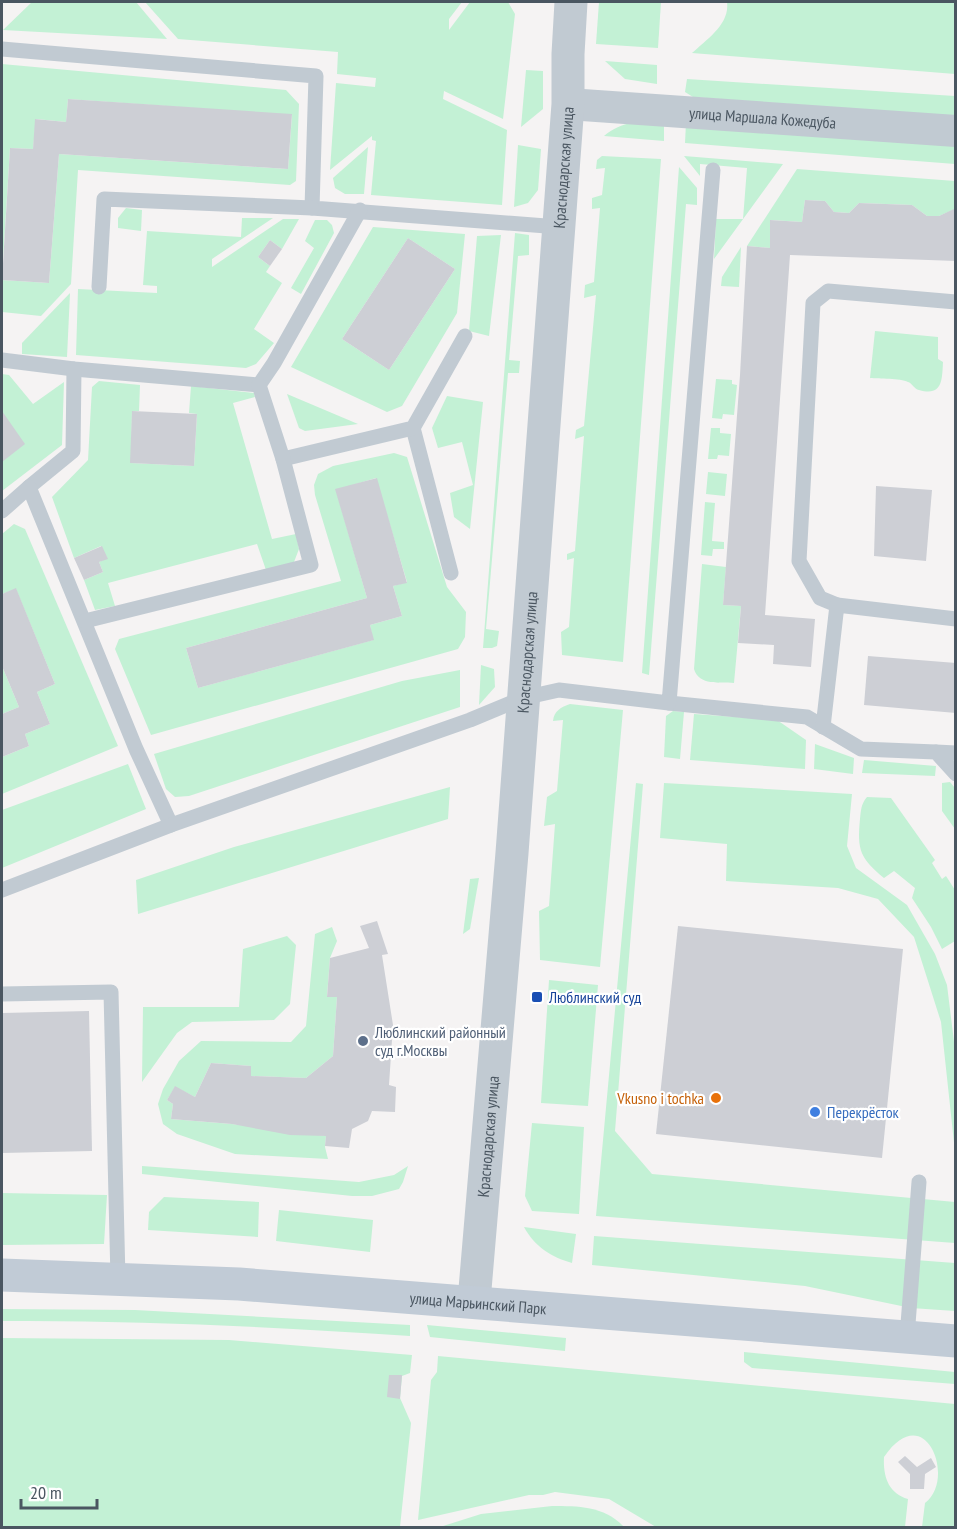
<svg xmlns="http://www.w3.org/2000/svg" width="957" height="1529" viewBox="0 0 957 1529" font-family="'PT Sans Narrow',sans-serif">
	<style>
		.green { fill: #c3f1d5; fill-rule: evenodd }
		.building { fill: #cdcfd5 }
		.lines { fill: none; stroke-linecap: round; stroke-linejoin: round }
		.service { stroke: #c1cad2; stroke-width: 15 }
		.minor { stroke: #c1cad2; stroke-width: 32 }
		.tertiary { stroke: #c1cad2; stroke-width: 33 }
		.secondary { stroke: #c1cbd6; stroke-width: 33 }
		.transit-dot { fill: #1a4fb4; stroke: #fff; stroke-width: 2 }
		.service-dot { fill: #5c6f8a; stroke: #fff; stroke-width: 2 }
		.food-dot { fill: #e8710a; stroke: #fff; stroke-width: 2 }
		.shop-dot { fill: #3f7fe0; stroke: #fff; stroke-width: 2 }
		.labels { text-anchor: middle; stroke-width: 4.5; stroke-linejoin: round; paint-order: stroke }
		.street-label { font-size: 16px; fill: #4a5661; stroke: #fff }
		.transit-label { font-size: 16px; fill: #164399; stroke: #fff; text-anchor: start }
		.service-label { font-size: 16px; fill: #4e5e75; stroke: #fff; text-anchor: start }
		.food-label { font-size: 16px; fill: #c56008; stroke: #fff; text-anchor: end }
		.shop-label { font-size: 16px; fill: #366cbe; stroke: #fff; text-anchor: start }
	</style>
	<rect width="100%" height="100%" fill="#f5f3f3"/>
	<g class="green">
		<polygon points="32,2 136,2 167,39 3,30"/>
		<polygon points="145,2 462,2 449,19 449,30 470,2 508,2 515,14 503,119 444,91 443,99 507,130 502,205 371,195 376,141 372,140 372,136 330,170 336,83 375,87 376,78 337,74 338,52 178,39"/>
		<polygon points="599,2 661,2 658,48 596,44"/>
		<path d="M727,2H955V74L692,53C707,39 730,24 727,2Z"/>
		<polygon points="605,61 657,65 657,84 625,79"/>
		<polygon points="2,64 286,90 299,104 296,181 290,185 78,170 71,284 41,316 2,312 2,280 49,283 59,154 288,169 292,115 68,99 66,122 36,119 33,149 10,148 2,276"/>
		<polygon points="526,70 543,71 543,109 521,127"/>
		<polygon points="687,79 955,96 955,116 693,97 685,92"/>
		<path d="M664,120V141L604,136C622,121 641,121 664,120Z"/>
		<polygon points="686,123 955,144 955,164 685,143"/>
		<polygon points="518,145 541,149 538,190 528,203 514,207"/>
		<polygon points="368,147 364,194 345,194 335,188 333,178"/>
		<polygon points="602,156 661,159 623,662 562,655 561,632 569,627 574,558 567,560 567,554 575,551 584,436 575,439 576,430 584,426 596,295 584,298 585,285 594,282 600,208 592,209 592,198 602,195 605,168 596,169 597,160"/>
		<polygon points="684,156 783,164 714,259 716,219 743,219 747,168 700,164 700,176"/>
		<polygon points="679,167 697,188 697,205 686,204 649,675 642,673"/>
		<polygon points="797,169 955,181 955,209 939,216 927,216 912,205 859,203 849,213 834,212 825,201 805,200 802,222 771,220 770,248 747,246"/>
		<polygon points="126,208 142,210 141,231 118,228 118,218"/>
		<polygon points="242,218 273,218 212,259 212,267 283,219 299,219 282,249 270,240 258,257 270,266 266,272 282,283 254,329 274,343 256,364 246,368 76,355 78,289 157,293 157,286 143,285 147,231 241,237"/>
		<polygon points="315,220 327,220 332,225 334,233 301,294 291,288 314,248 305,241"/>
		<path d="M373,227L465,234L457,313L402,406L387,412L291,367ZM408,238L455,269L389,370L342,339Z"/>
		<polygon points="515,233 529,235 529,255 518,256 509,360 520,361 519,373 508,373 486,629 499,631 497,646 492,648 483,648"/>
		<polygon points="501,235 489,336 469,331 477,236"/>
		<polygon points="741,247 739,287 721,286 722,277"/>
		<polygon points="70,293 67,357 22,354 22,343"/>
		<path d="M875,331L938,337V359L943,362C942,379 943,397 919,390C914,389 912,383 908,382C900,378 879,379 870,378Z"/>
		<polygon points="2,374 9,375 33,404 64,382 62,445 2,491"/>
		<polygon points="716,379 732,380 732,384 737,385 734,415 723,414 722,419 712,418"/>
		<polygon points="99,381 140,385 139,411 132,411 131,463 194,466 197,414 189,413 191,386 254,393 255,397 233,403 272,539 296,534 299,549 294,562 266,570 257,544 108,583 115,606 95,610 84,580 103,572 99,562 107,558 101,546 74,558 52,497 88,460 92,387"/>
		<polygon points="287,394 358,424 305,431 299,428"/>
		<polygon points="447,396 483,402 470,529 454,517 450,493 473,485 462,442 438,448 432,428"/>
		<polygon points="711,428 720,428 720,433 731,434 729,456 718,455 717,459 708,459"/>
		<path d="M394,453L407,457L447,587L466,612L465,637L458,649L151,735L115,649L119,639L341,581L315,495L314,485L318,474L333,466ZM376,478L407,582L393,586L402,616L370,625L373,640L198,688L186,648L367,598L336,490Z"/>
		<polygon points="708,472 727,474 725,496 706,494"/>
		<polygon points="705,502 715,503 712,541 724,542 724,549 713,549 712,556 701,555"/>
		<polygon points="14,524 25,529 118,746 2,794 2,757 29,746 25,734 50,724 37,692 55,684 16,589 2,594 2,534"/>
		<path d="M702,564L726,567L723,605L741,606L734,683C720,682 699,686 694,669Z"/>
		<polygon points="481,665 494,669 495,687 479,705"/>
		<polygon points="2,666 19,707 2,714"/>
		<polygon points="460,670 460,707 189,796 175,797 166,789 154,754 402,681"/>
		<path d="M570,704L623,710L600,967L540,960L539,911L549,906L555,824L544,826L547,797L557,791L563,720L553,721C554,711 561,707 570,704Z"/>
		<polygon points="673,711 684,712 680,759 664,757 666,716"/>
		<polygon points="694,714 777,720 806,740 805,769 690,760"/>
		<polygon points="815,744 854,758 853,774 814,769"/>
		<polygon points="864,760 936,766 935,776 862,773"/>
		<polygon points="128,764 146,809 2,868 2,810"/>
		<polygon points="950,782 955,788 955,829 942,811 942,783"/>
		<polygon points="636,783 643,784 615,1131 652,1174 955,1202 955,1243 596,1216"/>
		<polygon points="664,783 852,794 847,846 856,868 907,905 935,954 947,985 956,1058 955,1152 941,1022 914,937 878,899 838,888 726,881 727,844 660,838"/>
		<polygon points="450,787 448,819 138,914 136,880 234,847"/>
		<path d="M867,797L891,798L935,860L932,863L942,879L946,876L955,890V941L942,949L931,927L912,898L915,888L894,871L884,878C860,858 857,850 860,819C861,810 861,804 867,797Z"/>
		<polygon points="479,878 470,929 463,934 470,879"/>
		<polygon points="332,927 337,941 330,958 327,996 337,997 333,1056 306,1078 251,1076 251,1066 211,1063 195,1097 175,1087 167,1100 173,1104 171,1119 232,1124 326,1136 325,1147 328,1159 235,1154 177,1134 163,1124 158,1104 163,1089 179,1061 201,1041 291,1042 306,1026 315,934"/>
		<polygon points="287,936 296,945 290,1004 274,1020 192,1022 177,1033 142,1082 143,1007 239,1007 243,949"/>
		<polygon points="549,980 598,985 588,1106 541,1103"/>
		<polygon points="532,1123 584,1127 579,1214 532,1211 525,1196"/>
		<polygon points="142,1166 359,1182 394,1175 408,1166 403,1182 399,1189 372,1196 352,1196 142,1174"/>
		<polygon points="2,1193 107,1195 104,1244 2,1245"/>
		<polygon points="164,1197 259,1202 258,1237 148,1230 149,1212"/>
		<polygon points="279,1210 373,1220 370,1252 276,1241"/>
		<path d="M524,1227L576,1234L572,1263C551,1257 535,1247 524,1227Z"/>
		<polygon points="594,1236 955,1263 955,1311 911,1308 805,1286 592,1265"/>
		<path d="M2,1309L135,1310L410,1325V1336C274,1327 138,1320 2,1321Z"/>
		<polygon points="427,1325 566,1338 565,1351 430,1337"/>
		<polygon points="2,1338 229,1340 412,1355 410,1373 402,1376 400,1398 411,1423 400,1527 2,1528"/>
		<polygon points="744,1352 955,1372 955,1384 752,1368 744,1362"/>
		<path d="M438,1356L955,1404V1527H922L925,1503C957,1479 925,1397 884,1457C883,1476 888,1493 908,1499L905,1527H656L609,1499L555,1492L543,1495H529L418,1520L431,1380L437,1372Z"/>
		<path d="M552,1506C578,1506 605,1506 624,1527H440L481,1514Z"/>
	</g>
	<g class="building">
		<polygon points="68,99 292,114 288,169 59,154 49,283 2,280 10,148 33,149 35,119 66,122"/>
		<polygon points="805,200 825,201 834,212 849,213 859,203 912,205 927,216 939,216 956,208 956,261 790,255 765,615 815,619 811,667 773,664 774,645 738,643 741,606 723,605 740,375 747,246 770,248 770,220 802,222"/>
		<polygon points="408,238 455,269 389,370 342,339"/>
		<polygon points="270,240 282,249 270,266 258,257"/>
		<polygon points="2,411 25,444 2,462"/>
		<polygon points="132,411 197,414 194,466 130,463"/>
		<polygon points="377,478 407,583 393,586 402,616 370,625 374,640 198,688 186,648 367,598 335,489"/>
		<polygon points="876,486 932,490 926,561 874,556"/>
		<polygon points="102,546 108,559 99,562 103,572 84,580 74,558"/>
		<polygon points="16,588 55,684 37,692 50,724 25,734 29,746 2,757 2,714 19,707 2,666 2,594"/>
		<polygon points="868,656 956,663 956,713 864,705"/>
		<polygon points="377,921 388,954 382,955 393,1025 389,1085 396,1087 395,1112 372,1111 368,1121 352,1129 349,1148 325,1146 326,1136 290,1135 232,1124 171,1119 173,1104 167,1100 175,1086 195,1097 211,1063 251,1066 251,1076 306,1078 333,1056 337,997 327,997 330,958 369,948 360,926"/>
		<polygon points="678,926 903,949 882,1158 656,1134"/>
		<polygon points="89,1011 92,1151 2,1153 2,1013"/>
		<polygon points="389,1375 402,1375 400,1399 387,1397"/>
		<polygon points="905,1456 917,1467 931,1458 936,1467 925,1474 924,1489 910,1489 910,1474 898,1462"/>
	</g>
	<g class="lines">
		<g class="service">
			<polyline points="2,49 316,76 312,208 559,227"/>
			<polyline points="99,287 104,199 312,208"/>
			<polyline points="2,360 74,369 259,385 274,363 360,210"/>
			<polyline points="413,428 451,573"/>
			<polyline points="283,459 413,428 465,336"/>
			<polyline points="29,487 73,451 74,369"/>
			<polyline points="2,511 29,487 136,749 171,825"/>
			<polyline points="837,605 820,598 799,561 813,303 828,291 956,302"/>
			<polyline points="85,621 311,565 283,459 259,385"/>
			<polyline points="669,703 807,717 861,749 936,752 956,774"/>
			<polyline points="823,727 837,605 956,619"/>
			<polyline points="936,752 956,753"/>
			<polyline points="2,890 171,825 470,720 523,698 559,690 669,703 713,170"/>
			<polyline points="2,994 111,992 118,1279"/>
			<polyline points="907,1337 919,1182"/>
		</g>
		<path class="minor" id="s1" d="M568,104L956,131"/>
		<path class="tertiary" id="s2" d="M474,1301L512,853L568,104V54L571,2"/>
		<path class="secondary" id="s3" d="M2,1275L239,1284L956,1341"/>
	</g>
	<rect class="transit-dot" x="531" y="991" width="12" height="12" rx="3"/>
	<circle class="service-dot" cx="363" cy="1041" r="6"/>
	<circle class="food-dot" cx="716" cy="1098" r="6"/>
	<circle class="shop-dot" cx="815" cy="1112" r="6"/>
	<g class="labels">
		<g class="street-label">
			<text dy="6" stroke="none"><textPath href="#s1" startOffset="195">улица Маршала Кожедуба</textPath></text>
			<text dy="6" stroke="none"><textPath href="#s2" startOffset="1137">Краснодарская улица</textPath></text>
			<text dy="6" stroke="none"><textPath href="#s2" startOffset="651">Краснодарская улица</textPath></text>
			<text dy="6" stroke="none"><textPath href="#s2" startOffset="165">Краснодарская улица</textPath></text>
			<text dy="6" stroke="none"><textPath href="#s3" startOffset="477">улица Марьинский Парк</textPath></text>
		</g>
		<g class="transit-label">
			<text x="549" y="1003">Люблинский суд</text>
		</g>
		<g class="service-label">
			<text x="375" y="1038">Люблинский районный<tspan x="375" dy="18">суд г.Москвы</tspan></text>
		</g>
		<g class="food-label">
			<text x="704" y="1104">Vkusno i tochka</text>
		</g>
		<g class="shop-label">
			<text x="827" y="1118">Перекрёсток</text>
		</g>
	</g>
	<rect width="957" height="1529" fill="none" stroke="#4a5661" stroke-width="6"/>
	<path d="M21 1499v9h76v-9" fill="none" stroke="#4a5661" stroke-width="3"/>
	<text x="30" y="1499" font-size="18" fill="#4a5661" stroke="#ffffff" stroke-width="4.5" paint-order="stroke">20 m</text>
</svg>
